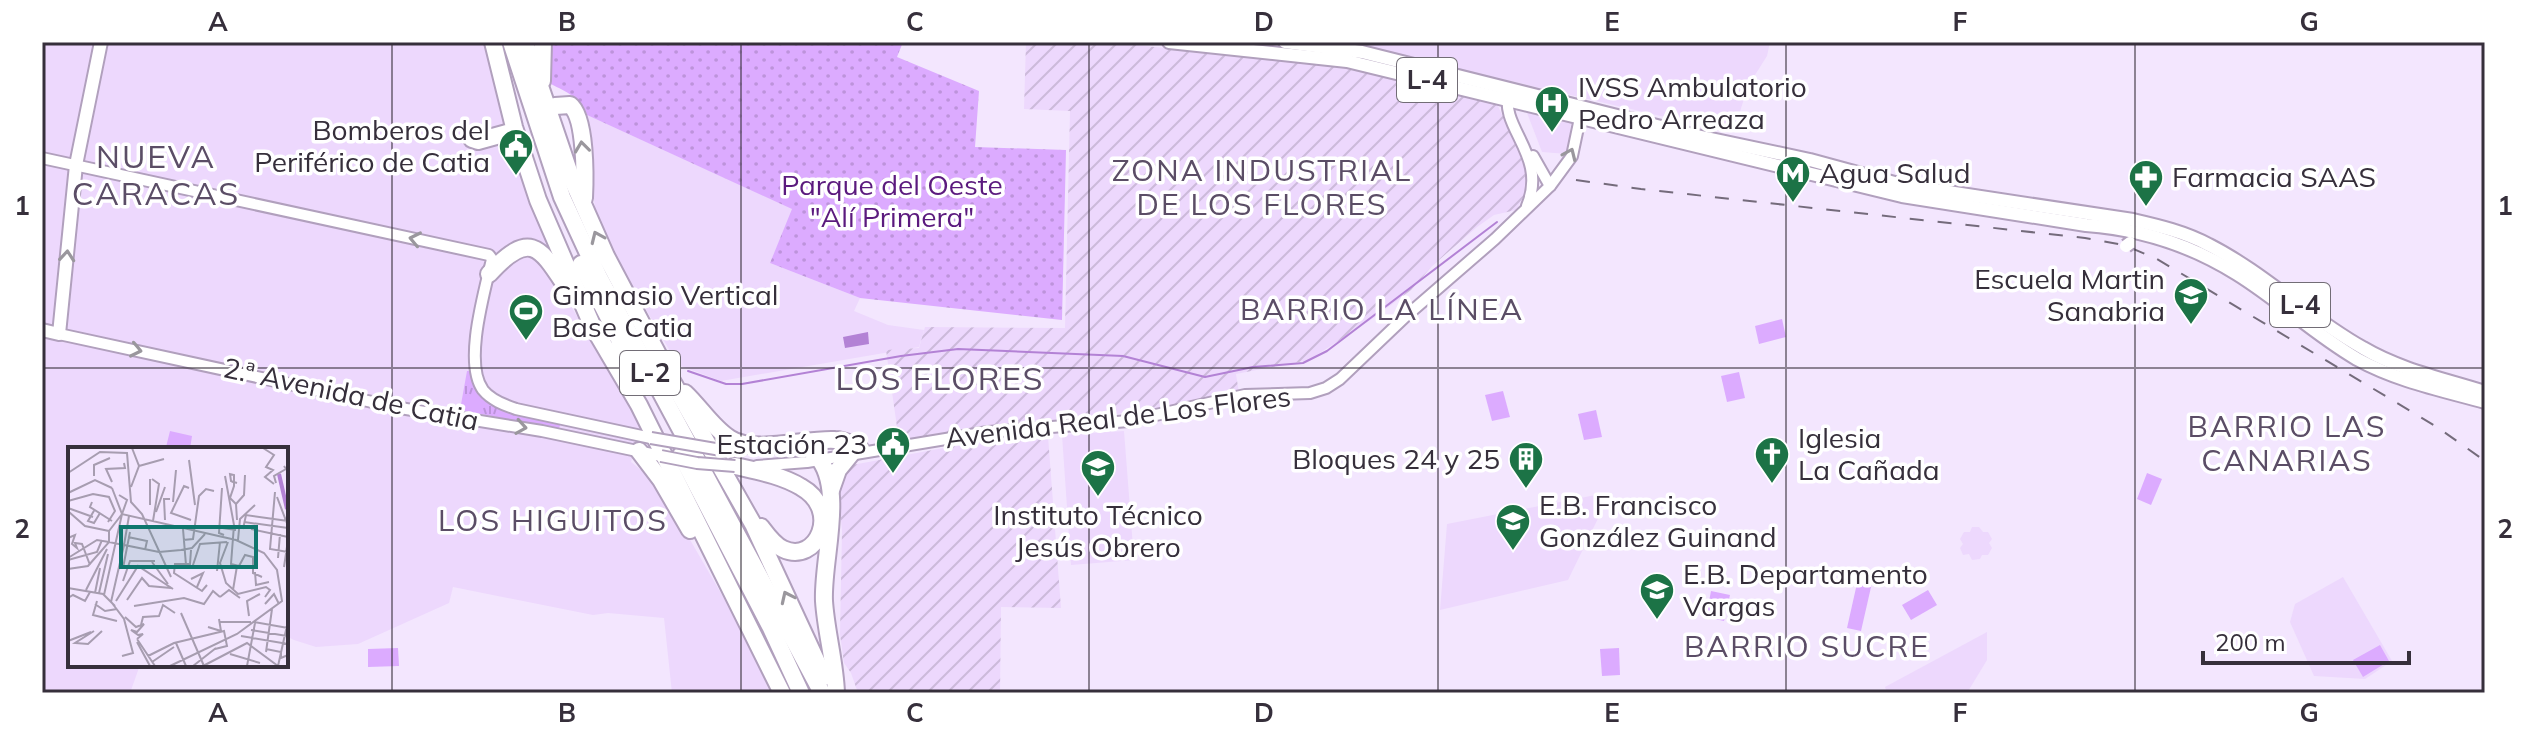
<svg xmlns="http://www.w3.org/2000/svg" width="2527" height="735" viewBox="0 0 2527 735" font-family="Mulish,sans-serif">
	<style>
		.built { fill: #edd8fd }
		.industrial { fill: url(#industrial-furrows) }
		.grass { fill: url(#grass-tufts) }
		.park { fill: url(#park-dots) }
		.pitch { fill: #dcabff }
		.water { fill: #b382d5 }
		.lines { fill: none; stroke-linecap: round; stroke-linejoin: round }
		.stream { stroke: #b382d5; stroke-width: 2 }
		.tertiary-casing { stroke: #b1a0bd; stroke-width: 14 }
		.secondary-casing { stroke: #b1a0bd; stroke-width: 16 }
		.primary-casing { stroke: #b1a0bd; stroke-width: 16 }
		.motorway-casing { stroke: #b1a0bd; stroke-width: 20 }
		.tertiary { stroke: #fff; stroke-width: 10 }
		.secondary { stroke: #fff; stroke-width: 12 }
		.primary { stroke: #fff; stroke-width: 12 }
		.motorway { stroke: #fff; stroke-width: 16 }
		.rail { stroke: #746b7b; stroke-width: 2; stroke-dasharray: 14 14; stroke-linecap: butt }
		.tertiary-bridge-casing { stroke: #b1a0bd; stroke-width: 14; stroke-linecap: butt }
		.primary-bridge-casing { stroke: #b1a0bd; stroke-width: 16; stroke-linecap: butt }
		.tertiary-bridge { stroke: #fff; stroke-width: 10 }
		.primary-bridge { stroke: #fff; stroke-width: 12 }
		.oneway { stroke: #9a979d }
		.grid { fill: none; stroke: #362f3b; stroke-width: 2; stroke-opacity: 0.55 }
		.labels { text-anchor: middle; stroke-width: 7; stroke-linejoin: round; paint-order: stroke }
		.shield { fill: #fff; stroke: #726d76; stroke-width: 2 }
		.shield-label { font-size: 26px; font-weight: bold; fill: #362f3b }
		.poi-label { font-size: 28px; fill: #362f3b; stroke: #fff; text-anchor: start }
		.park-label { font-size: 28px; fill: #5b1a7e; stroke: #fff }
		.street-label { font-size: 28px; fill: #362f3b; stroke: #fff }
		.neighbourhood-label { font-size: 30px; letter-spacing: 2px; fill: #5b4d66; stroke: #fff }
		.quarter-label { font-size: 32px; letter-spacing: 2px; fill: #5b4d66; stroke: #fff }
		.inset-river { fill: none; stroke: #b382d5; stroke-width: 4 }
		.inset-road { fill: none; stroke: #a79db0; stroke-width: 2 }
		.view { fill: #0f766e; fill-opacity: 0.15; stroke: #0f766e; stroke-width: 4 }
		.inset-edge { fill: none; stroke: #362f3b; stroke-width: 4 }
		.neatline { fill: none; stroke: #362f3b; stroke-width: 3 }
		.grid-label { font-size: 26px; text-anchor: middle; font-weight: bold; fill: #362f3b }
	</style>
	<defs>
		<pattern id="industrial-furrows" width="10" height="10" patternUnits="userSpaceOnUse" patternTransform="scale(2)"><rect width="10" height="10" fill="#edd8fd"/><path d="M-1 1l2-2M0 10L10 0M9 11l2-2" fill="none" stroke="#ccbada"/></pattern>
		<pattern id="grass-tufts" width="24" height="20" patternUnits="userSpaceOnUse" patternTransform="scale(2)"><rect width="24" height="20" fill="#dcabff"/><path d="M3 7l-1-3M5 7V3M7 7l1-3M15 17l-1-3M17 17v-4M19 17l1-3" fill="none" stroke="#bd93db"/></pattern>
		<pattern id="park-dots" width="8" height="8" patternUnits="userSpaceOnUse" patternTransform="scale(2)"><rect width="8" height="8" fill="#dcabff"/><path d="M2 2h.1M6 6h.1" fill="none" stroke="#bd93db" stroke-width="1.8" stroke-linecap="round"/></pattern>
	</defs>
	<rect width="100%" height="100%" fill="#f3e6fe"/>
	<g class="built">
		<polygon points="42,42 485,42 503,120 547,246 543,259 622,392 641,428 631,462 655,481 663,493 733,614 757,661 770,693 672,693 664,618 608,613 593,615 453,587 449,603 358,644 316,647 294,640 286,636 286,449 70,449 70,665 140,665 130,693 42,693"/>
		<polygon points="1327,42 1770,42 1767,56 1748,86 1734,131 1661,116 1416,59"/>
		<polygon points="1524,105 1572,117 1567,154 1542,152"/>
		<polygon points="587,115 793,209 770,263 860,298 854,311 888,325 924,330 919,347 721,381 678,365 618,261 595,208 587,136"/>
		<polygon points="1124,431 1134,560 1071,565 1062,435"/>
		<polygon points="1611,492 1568,580 1440,610 1447,524"/>
		<polygon points="1972,527 1979,527 1983,532 1988,532 1992,539 1989,543 1992,548 1988,555 1982,555 1980,559 1972,560 1969,554 1963,555 1960,548 1963,544 1960,539 1964,532 1970,532"/>
		<polygon points="2343,577 2392,661 2365,679 2314,676 2290,622 2295,604"/>
		<polygon points="1987,632 1987,660 1967,693 1887,693 1885,687"/>
	</g>
	<g class="industrial">
		<polygon points="1026,42 1106,42 1332,65 1497,104 1527,168 1524,196 1516,210 1494,215 1477,227 1432,266 1411,290 1375,317 1309,360 1236,374 1239,393 1187,404 1089,418 941,433 899,441 886,350 919,348 925,327 1065,328 1070,111 1024,109"/>
		<polygon points="1048,436 1061,608 1001,607 1000,693 858,693 851,673 844,663 840,634 842,531 836,468 949,447"/>
	</g>
	<path class="grass" d="M467,371H470C483,416 520,415 560,425L559,429L460,410Z"/>
	<path class="park" d="M549,42H903L897,57L979,91L975,147L1066,150L1062,320L860,298L770,263L792,209L587,115C582,98 566,92 551,84Z"/>
	<g class="pitch">
		<polygon points="1782,319 1786,337 1759,344 1755,326"/>
		<polygon points="1739,372 1745,398 1727,402 1721,376"/>
		<polygon points="1503,391 1510,417 1492,421 1485,395"/>
		<polygon points="1596,410 1602,437 1584,440 1578,414"/>
		<polygon points="170,431 192,436 190,449 166,447"/>
		<polygon points="2147,473 2162,479 2151,505 2137,499"/>
		<polygon points="1860,570 1874,574 1861,631 1847,628"/>
		<polygon points="1928,590 1937,605 1911,620 1902,605"/>
		<polygon points="1711,591 1730,595 1724,621 1706,617"/>
		<polygon points="2380,645 2389,661 2363,677 2353,660"/>
		<polygon points="398,648 399,666 368,667 368,649"/>
		<polygon points="1619,648 1620,675 1602,676 1600,649"/>
	</g>
	<polygon class="water" points="868,332 869,344 845,348 843,337"/>
	<g class="lines">
		<polyline class="stream" points="688,371 726,384 742,384 901,356 958,349 1123,356 1205,377 1253,367 1303,363 1327,351 1497,222"/>
		<g class="tertiary-casing">
			<g id="tertiary">
				<path d="M1509,93C1499,128 1548,155 1527,206"/>
				<polyline points="1533,156 1550,186"/>
				<path d="M42,158L489,255L492,259C485,290 463,363 483,390C491,400 504,405 516,409L651,438"/>
				<polyline points="59,334 400,408 542,431 661,456"/>
				<polyline points="757,466 807,462 988,432 1129,421 1245,395 1310,393 1326,388 1340,379 1405,317 1495,239 1550,186 1572,156 1580,118"/>
			</g>
		</g>
		<g class="secondary-casing">
			<polyline id="secondary" points="42,330 59,334 76,165 101,42"/>
		</g>
		<g class="primary-casing">
			<g id="primary">
				<path d="M1169,42L1347,61L1902,196L2086,225C2140,229 2191,245 2237,274C2279,300 2314,334 2357,359C2397,381 2442,390 2485,402"/>
				<path d="M1285,42L1362,52L1697,136L1810,160L1902,185L2133,220C2159,226 2185,232 2209,245C2264,273 2309,318 2363,348C2400,370 2444,379 2485,392"/>
			</g>
		</g>
		<g class="motorway-casing">
			<g id="motorway">
				<polyline points="493,42 514,127 538,200 592,325 639,405 782,693"/>
				<polyline points="511,42 562,197 599,277 822,693"/>
				<polyline points="525,42 571,177 606,256 672,381 753,524 824,677"/>
				<polyline points="542,81 543,42"/>
				<path d="M555,106L570,105C586,117 585,178 584,198"/>
				<polyline points="472,139 478,141 507,133"/>
				<polyline points="581,264 616,332"/>
				<path d="M489,274C532,227 541,249 569,291"/>
				<polyline points="618,336 629,377"/>
				<path d="M685,393C700,407 712,427 729,438C754,455 806,438 835,440C844,440 851,444 859,447"/>
				<path d="M807,447C812,451 817,455 820,460C844,494 822,561 824,601C826,632 835,662 836,693"/>
				<polyline points="639,451 661,480 690,530"/>
				<polyline points="681,455 770,626 801,693"/>
				<path d="M735,466C757,471 781,475 801,487C842,510 817,565 783,549C774,545 767,535 761,527"/>
				<polyline points="831,490 838,470 851,454"/>
			</g>
		</g>
		<use href="#tertiary" class="tertiary"/>
		<use href="#secondary" class="secondary"/>
		<use href="#primary" class="primary"/>
		<use href="#motorway" class="motorway"/>
		<polyline class="rail" points="1576,180 1641,189 2085,238 2124,245 2157,259 2437,427 2485,461"/>
		<g class="tertiary-bridge-casing">
			<g id="tertiary-bridge">
				<polyline points="651,438 727,451"/>
				<polyline points="661,456 697,463 735,466"/>
			</g>
		</g>
		<g class="primary-bridge-casing">
			<polyline id="primary-bridge" points="2126,246 2130,243"/>
		</g>
		<use href="#tertiary-bridge" class="tertiary-bridge"/>
		<use href="#primary-bridge" class="primary-bridge"/>
	</g>
	<defs><path id="oneway-chevron" d="M-2-3.5L2.5 0L-2 3.5" fill="none" stroke-width="1.6" stroke-linecap="round" stroke-linejoin="round" transform="scale(2)"/></defs>
	<g class="oneway">
		<use href="#oneway-chevron" transform="translate(582 147) rotate(-97)"/>
		<use href="#oneway-chevron" transform="translate(1570 154) rotate(-66)"/>
		<use href="#oneway-chevron" transform="translate(597 237) rotate(-114)"/>
		<use href="#oneway-chevron" transform="translate(415 239) rotate(-168)"/>
		<use href="#oneway-chevron" transform="translate(67 256) rotate(-85)"/>
		<use href="#oneway-chevron" transform="translate(136 350) rotate(12)"/>
		<use href="#oneway-chevron" transform="translate(521 427) rotate(9)"/>
		<use href="#oneway-chevron" transform="translate(787 597) rotate(-115)"/>
	</g>
	<path class="grid" d="M392,42V693M741,42V693M1089,42V693M1438,42V693M1786,42V693M2135,42V693M42,368H2485"/>
	<defs>
		<g id="hospital-pin" transform="scale(1.8)"><path d="M0 17L-7.5 6A9.5 9.5 0 1 1 7.5 6Z" fill="#1c7346" stroke="#fff"/><path d="M-5-5h3v3.5h4V-5h3V5h-3V1.5h-4V5h-3Z" fill="#fff"/></g>
		<g id="civic-pin" transform="scale(1.8)"><path d="M0 17L-7.5 6A9.5 9.5 0 1 1 7.5 6Z" fill="#1c7346" stroke="#fff"/><path d="M-.6-6.5H3V-4.5H.6V-3L4-1V1h2V6H-6V1h2V-1L-.6-3ZM-1.2 2.5V6h2.4V2.5Z" fill="#fff"/></g>
		<g id="metro-pin" transform="scale(1.8)"><path d="M0 17L-7.5 6A9.5 9.5 0 1 1 7.5 6Z" fill="#1c7346" stroke="#fff"/><path d="M-5.5 5V-5H-3L0 0L3-5H5.5V5H3V-.5L0 4L-3-.5V5Z" fill="#fff"/></g>
		<g id="pharmacy-pin" transform="scale(1.8)"><path d="M0 17L-7.5 6A9.5 9.5 0 1 1 7.5 6Z" fill="#1c7346" stroke="#fff"/><path d="M-2-6h4v4h4v4h-4v4h-4v-4h-4v-4h4Z" fill="#fff"/></g>
		<g id="school-pin" transform="scale(1.8)"><path d="M0 17L-7.5 6A9.5 9.5 0 1 1 7.5 6Z" fill="#1c7346" stroke="#fff"/><path d="M0-5L7-2L0 1L-7-2ZM-4 1L0 2.5L4 1V4Q0 6-4 4Z" fill="#fff"/></g>
		<g id="stadium-pin" transform="scale(1.8)"><path d="M0 17L-7.5 6A9.5 9.5 0 1 1 7.5 6Z" fill="#1c7346" stroke="#fff"/><path d="M0-5a6.5 5 0 1 0 0 10a6.5 5 0 1 0 0-10ZM-3.5-1.8h7v3.6h-7Z" fill="#fff"/></g>
		<g id="church-pin" transform="scale(1.8)"><path d="M0 17L-7.5 6A9.5 9.5 0 1 1 7.5 6Z" fill="#1c7346" stroke="#fff"/><path d="M-1.2-6h2.4v3.5h3.3v2.4h-3.3V6h-2.4V-.1h-3.3v-2.4h3.3Z" fill="#fff"/></g>
		<g id="building-pin" transform="scale(1.8)"><path d="M0 17L-7.5 6A9.5 9.5 0 1 1 7.5 6Z" fill="#1c7346" stroke="#fff"/><path d="M-4-6H4V6H1V3H-1V6H-4ZM-2.5-4.3h1.7v1.8h-1.7ZM.8-4.3h1.7v1.8H.8ZM-2.5-1h1.7V.8h-1.7ZM.8-1h1.7V.8H.8Z" fill="#fff"/></g>
	</defs>
	<g fill-rule="evenodd">
		<use href="#hospital-pin" x="1552" y="103"/>
		<use href="#civic-pin" x="516" y="146"/>
		<use href="#metro-pin" x="1793" y="173"/>
		<use href="#pharmacy-pin" x="2146" y="177"/>
		<use href="#school-pin" x="2191" y="295"/>
		<use href="#stadium-pin" x="526" y="311"/>
		<use href="#civic-pin" x="893" y="444"/>
		<use href="#church-pin" x="1772" y="454"/>
		<use href="#building-pin" x="1526" y="459"/>
		<use href="#school-pin" x="1098" y="467"/>
		<use href="#school-pin" x="1513" y="521"/>
		<use href="#school-pin" x="1657" y="590"/>
	</g>
	<g class="labels">
		<g class="shield">
			<rect x="1397" y="58" width="60" height="44" rx="6"/>
			<rect x="2270" y="283" width="60" height="44" rx="6"/>
			<rect x="620" y="351" width="60" height="44" rx="6"/>
		</g>
		<g class="shield-label">
			<text x="1427" y="89">L-4</text>
			<text x="2300" y="314">L-4</text>
			<text x="650" y="382">L-2</text>
		</g>
		<g class="poi-label">
			<text x="1578" y="97">IVSS Ambulatorio<tspan x="1578" dy="32">Pedro Arreaza</tspan></text>
			<text x="490" y="140" text-anchor="end">Bomberos del<tspan x="490" dy="32">Periférico de Catia</tspan></text>
			<text x="1819" y="183">Agua Salud</text>
			<text x="2172" y="187">Farmacia SAAS</text>
			<text x="2165" y="289" text-anchor="end">Escuela Martin<tspan x="2165" dy="32">Sanabria</tspan></text>
			<text x="552" y="305">Gimnasio Vertical<tspan x="552" dy="32">Base Catia</tspan></text>
			<text x="1798" y="448">Iglesia<tspan x="1798" dy="32">La Cañada</tspan></text>
			<text x="867" y="454" text-anchor="end">Estación 23</text>
			<text x="1500" y="469" text-anchor="end">Bloques 24 y 25</text>
			<text x="1539" y="515">E.B. Francisco<tspan x="1539" dy="32">González Guinand</tspan></text>
			<text x="1098" y="525" text-anchor="middle">Instituto Técnico<tspan x="1098" dy="32">Jesús Obrero</tspan></text>
			<text x="1683" y="584">E.B. Departamento<tspan x="1683" dy="32">Vargas</tspan></text>
		</g>
		<g class="park-label">
			<text x="892" y="195">Parque del Oeste<tspan x="892" dy="32">"Alí Primera"</tspan></text>
		</g>
		<g class="street-label">
			<text transform="translate(351 394) rotate(12)" y="10">2.ª Avenida de Catia</text>
			<text transform="translate(1118 417) rotate(-7)" y="10">Avenida Real de Los Flores</text>
		</g>
		<g class="neighbourhood-label">
			<text x="1262" y="181">ZONA INDUSTRIAL<tspan x="1262" dy="34">DE LOS FLORES</tspan></text>
			<text x="1382" y="320">BARRIO LA LÍNEA</text>
			<text x="2287" y="437">BARRIO LAS<tspan x="2287" dy="34">CANARIAS</tspan></text>
			<text x="553" y="531">LOS HIGUITOS</text>
			<text x="1807" y="657">BARRIO SUCRE</text>
		</g>
		<g class="quarter-label">
			<text x="156" y="168">NUEVA<tspan x="156" dy="37">CARACAS</tspan></text>
			<text x="940" y="390">LOS FLORES</text>
		</g>
	</g>
	<g transform="translate(68 447)">
		<rect width="220" height="220" fill="#f3e6fe"/>
		<path class="inset-river" d="M211,27L219,62"/>
		<path class="inset-road" d="M195,1L206,8L198,20L205,23L197,30L206,37M121,13L127,58M71,19L96,12M0,26L32,5L59,6L63,55L74,67L103,130M26,29V18L42,11M157,29L166,78L163,117L171,119L177,108L185,110V126L194,130M82,32V58M84,32L91,37L85,74M44,35L38,22L57,21L56,16M208,36L206,29L218,22L216,19M63,40L71,19L64,1M121,41L116,39L103,66L123,73M154,41L151,86L156,88M207,45L202,102L220,105M0,46L27,33L44,41M51,48L59,53L54,67M209,50L220,79M0,54L25,47L41,50L47,64L40,75M24,55L22,60L44,74M105,55L108,23M168,57L176,48L177,28M0,61L25,70M27,62L20,74L26,76L32,66M1,65L17,79L41,84M88,65L97,40M97,73L96,52H102M169,73L168,57L162,51L166,39V28L162,27L163,34L165,35H166L169,36M176,75L220,81M141,79L168,83M115,82L118,118M175,82L178,68L220,74M183,82L220,90M60,90L79,94L77,103M0,91L7,88L4,97L9,101L7,96L14,97L22,118M115,93L125,92L131,49L138,42L146,44M170,93L172,72L187,58M41,95V84L54,67L168,93L196,106L209,123L214,154L169,187L102,219M160,95L152,116L158,136L170,147L198,140L202,143L197,150M123,103L122,117H107L106,126L134,144L139,138M0,111L29,93L41,95M210,111L212,87M0,113L29,105L34,93M84,115L100,137M114,120L124,121L132,97L159,95M216,120L220,93M55,121L62,85M0,122L20,119L41,95L56,98L61,69M149,124L152,95M187,125L188,138L201,135M123,132L135,126L129,140M55,134L62,114H87M0,141L35,147L47,159M18,143L39,102M165,143L169,119M27,146L32,121M31,146L40,107M36,148L54,67L44,41M152,150L161,143L172,151M0,151L5,148L17,154L22,145M59,153L74,131L81,139L103,141M29,154L25,168L49,174M48,154L70,119L105,142M43,155L56,98L91,105L113,103L124,101L137,87M44,156L56,172L65,206L54,209M27,157L37,164L49,162M197,157L206,147L211,157M66,159L116,151L136,157L145,144L152,150M113,166L136,219M181,169L179,154L192,147M57,170L68,180L76,177L69,185L63,183L70,188L75,187L69,192M152,175H183M186,175L220,181M73,178L75,170L91,169L95,158L107,166M140,180L153,184L151,172M183,183L219,189M26,184L7,196L20,197L34,184M173,189L220,197M69,192L87,219M0,194L23,185M69,195L82,219M108,196L118,219M198,202L213,205V211L220,208M198,205L204,162M162,207L192,216M80,209L106,196L156,184L159,199L147,202M84,215L106,200M125,219L148,201M135,219L179,196L210,219M179,219L187,176M210,219L220,174"/>
		<path class="view" d="M53,80H188V120H53Z"/>
		<rect width="220" height="220" class="inset-edge"/>
	</g>
	<rect width="2527" height="735" fill="none" stroke="#ffffff" stroke-width="88"/>
	<path d="M2203 651v12h206v-12" fill="none" stroke="#362f3b" stroke-width="4"/>
	<text x="2215" y="651" font-size="24" fill="#362f3b" stroke="#ffffff" stroke-width="6" paint-order="stroke">200 m</text>
	<rect x="44" y="44" width="2439" height="647" class="neatline"/>
	<g class="grid-label">
		<text x="218" y="31">A</text>
		<text x="567" y="31">B</text>
		<text x="915" y="31">C</text>
		<text x="1264" y="31">D</text>
		<text x="1612" y="31">E</text>
		<text x="1960" y="31">F</text>
		<text x="2309" y="31">G</text>
		<text x="22" y="215">1</text>
		<text x="2505" y="215">1</text>
		<text x="22" y="538">2</text>
		<text x="2505" y="538">2</text>
		<text x="218" y="722">A</text>
		<text x="567" y="722">B</text>
		<text x="915" y="722">C</text>
		<text x="1264" y="722">D</text>
		<text x="1612" y="722">E</text>
		<text x="1960" y="722">F</text>
		<text x="2309" y="722">G</text>
	</g>
</svg>
